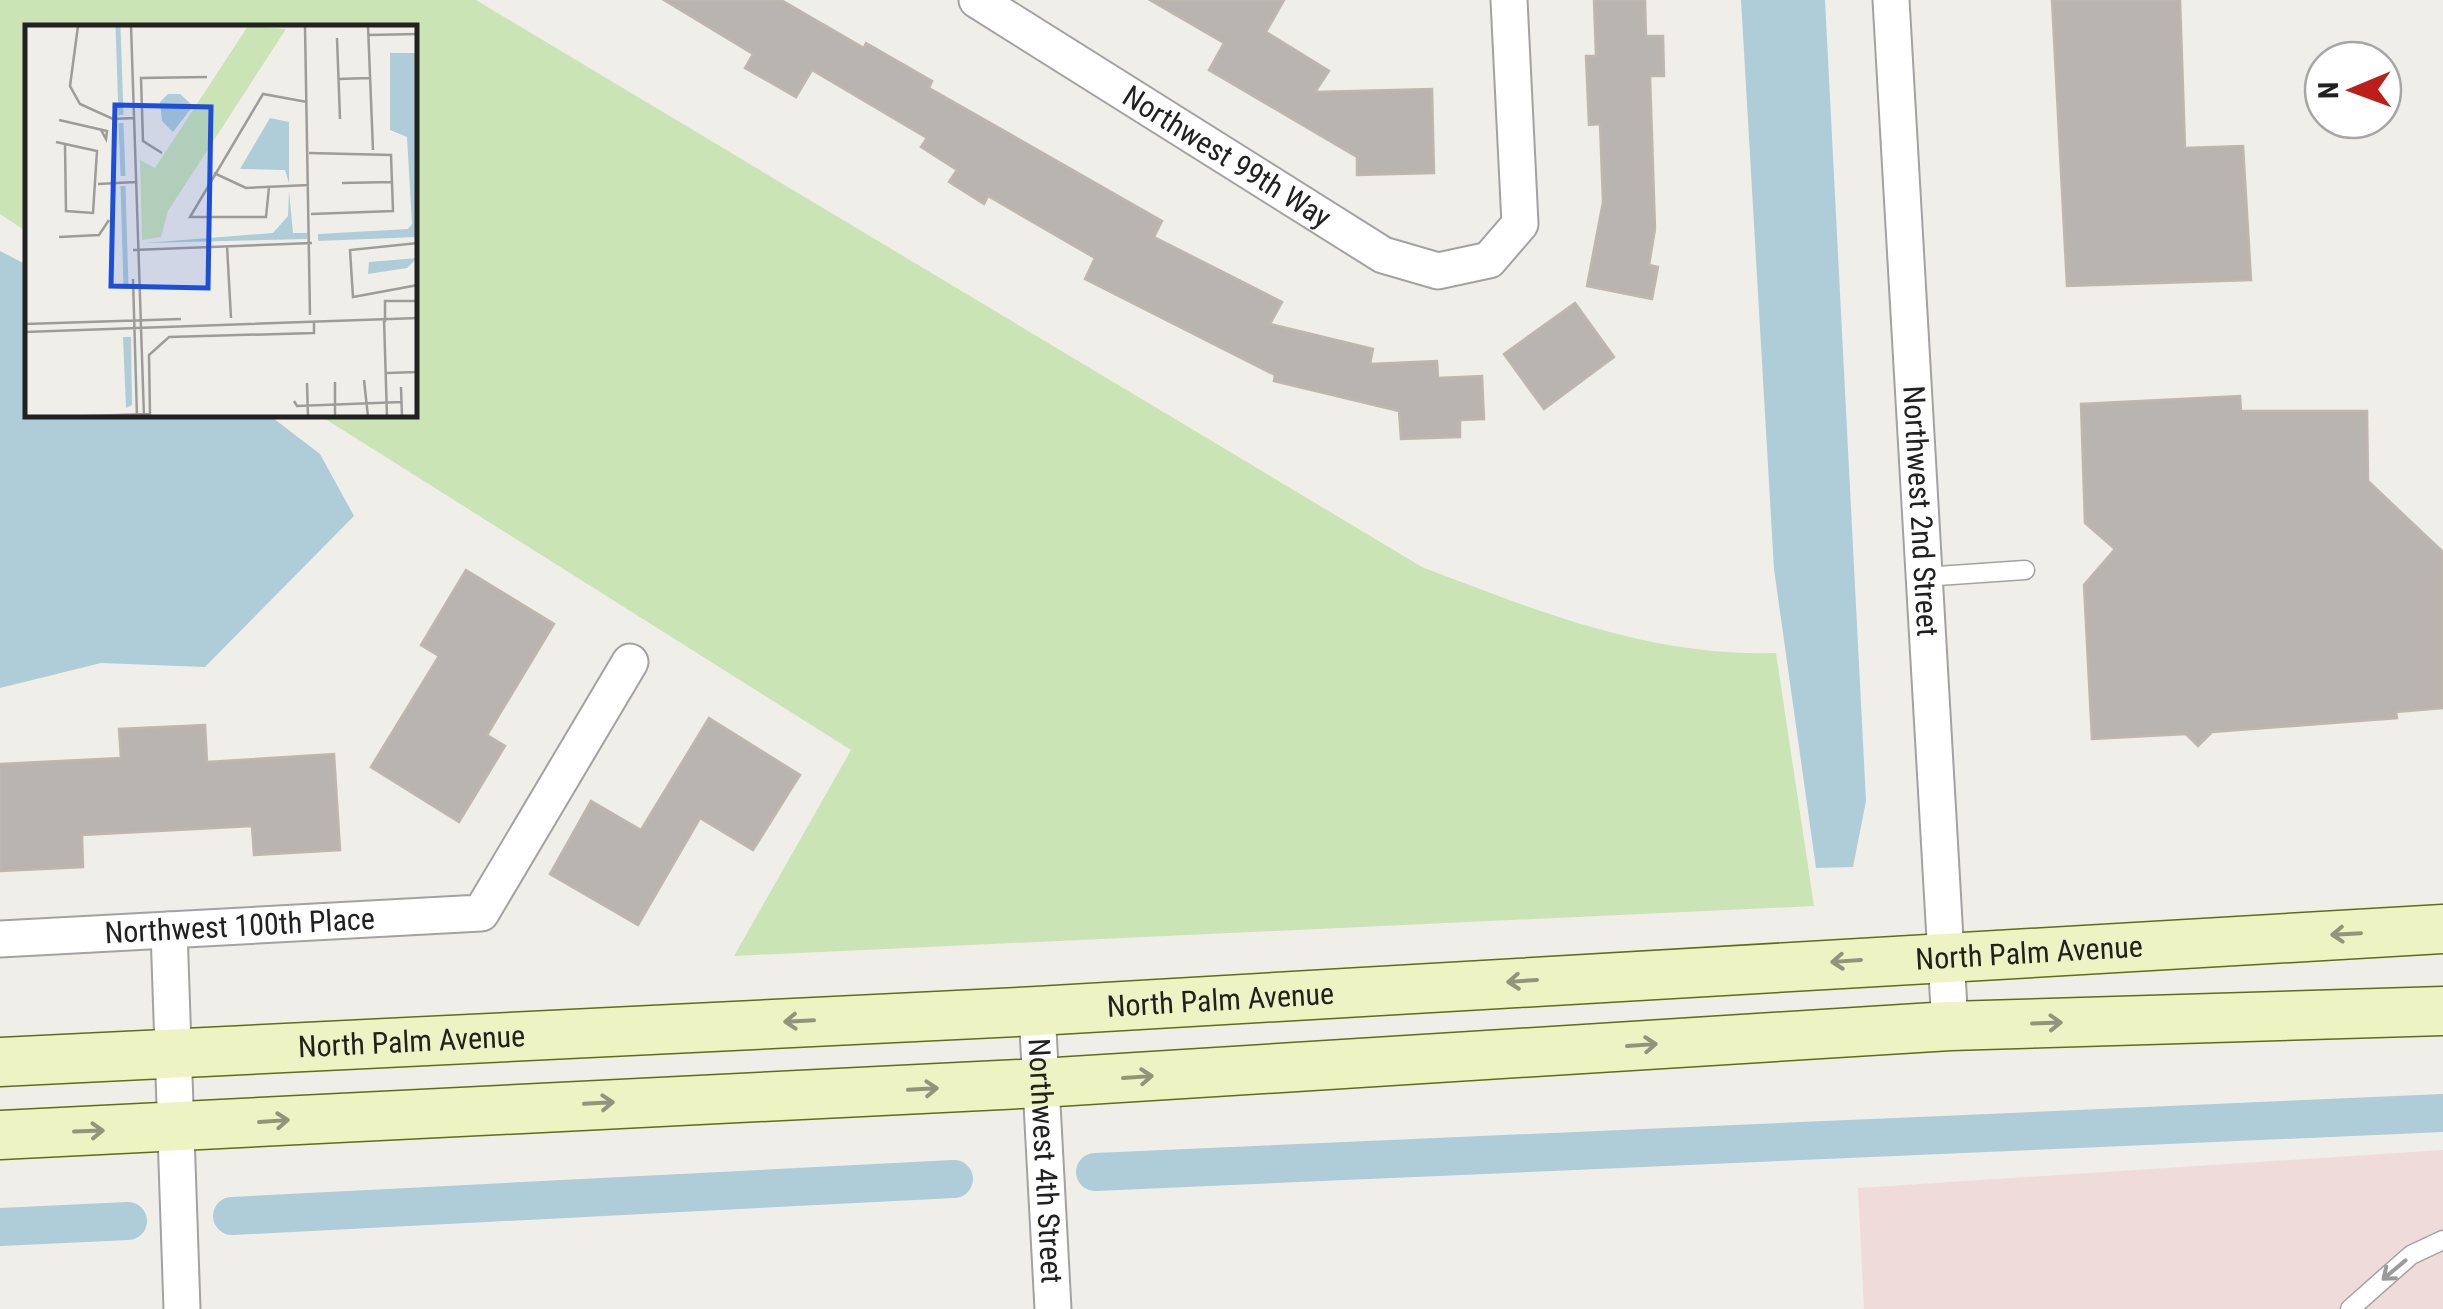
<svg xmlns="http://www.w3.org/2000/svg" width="2443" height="1309" viewBox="0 0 2443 1309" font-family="'Roboto Condensed',sans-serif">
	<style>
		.commercial { fill: #efdcda }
		.grass { fill: #cae4b5 }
		.water { fill: #aecdd9 }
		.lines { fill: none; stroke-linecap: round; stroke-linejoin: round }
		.canal { stroke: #aecdd9; stroke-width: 38 }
		.building { fill: #b9b4af; stroke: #c0b6ad; stroke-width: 2.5 }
		.service-casing { stroke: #a2a2a2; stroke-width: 21 }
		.minor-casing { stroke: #a2a2a2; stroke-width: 39 }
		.secondary-casing { stroke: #5f6e12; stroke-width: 51 }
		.service { stroke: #fff; stroke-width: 18 }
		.minor { stroke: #fff; stroke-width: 35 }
		.secondary { stroke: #eef3c4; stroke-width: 48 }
		.oneway { stroke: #92947b }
		.oneway2 { stroke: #9b9b9b }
		.labels { text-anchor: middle; stroke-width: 8; stroke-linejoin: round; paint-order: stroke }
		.street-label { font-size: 30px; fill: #212121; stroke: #fff }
		.inset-river { fill: none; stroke: #aecdd9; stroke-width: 5 }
		.inset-road { fill: none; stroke: #9d9c99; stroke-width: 2.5 }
		.view { fill: #1d4ed8; fill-opacity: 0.15; stroke: #1d4ed8; stroke-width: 5 }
		.inset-edge { fill: none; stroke: #212121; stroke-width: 5 }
	</style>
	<rect width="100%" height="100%" fill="#f0eee9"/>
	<polygon class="commercial" points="2443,1150 2443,1309 1864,1309 1858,1188"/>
	<path class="grass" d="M0,0H476L1422,567C1537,611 1651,657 1776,653L1814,906L734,956L851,750L319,415H415V28H28L27,232L0,214Z"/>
	<g class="water">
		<polygon points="1741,0 1825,0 1866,801 1853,867 1816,868 1774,569"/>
		<polygon points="0,251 27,265 28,415 269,415 320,454 354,516 205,667 101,663 0,688"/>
	</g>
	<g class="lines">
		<g class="canal">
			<polyline points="1095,1172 2443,1113"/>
			<polyline points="232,1216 954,1179"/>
			<polyline points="0,1227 128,1221"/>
		</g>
	</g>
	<g class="building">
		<polygon points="664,0 781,0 864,48 866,43 932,81 929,88 1162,221 1154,237 1282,302 1270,324 1373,349 1370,364 1437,361 1438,378 1482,376 1484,419 1460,420 1460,437 1401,439 1399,411 1274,381 1275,375 1085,279 1095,258 988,196 984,204 949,182 957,170 921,147 927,138 812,70 796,97 745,68 753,54"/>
		<polygon points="1150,0 1284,0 1266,32 1329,71 1315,92 1432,89 1434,173 1357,175 1357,157 1209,70 1224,43"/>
		<polygon points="1594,0 1645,0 1646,36 1663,36 1664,76 1650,76 1655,229 1649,265 1658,267 1652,299 1587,286 1603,202 1600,124 1589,125 1586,56 1596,56"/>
		<polygon points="2052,0 2180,0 2185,148 2243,146 2251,280 2067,286"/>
		<polygon points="1575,303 1614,357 1544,409 1504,354"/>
		<polygon points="2240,396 2241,411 2367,411 2368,481 2443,552 2443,708 2396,712 2397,718 2212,732 2198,746 2186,734 2092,739 2084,585 2115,549 2085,523 2081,404"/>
		<polygon points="466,570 554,624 487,735 505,746 459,822 371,767 439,656 421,645"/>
		<polygon points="709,718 800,775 753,850 700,818 638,925 550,874 591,801 641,830"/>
		<polygon points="205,725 207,762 334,754 340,850 254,855 252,826 82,835 83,867 0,871 0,764 121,758 119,729"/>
	</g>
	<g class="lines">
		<g class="service-casing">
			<g id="service">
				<polyline points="1923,577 2025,570"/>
				<polyline points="2350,1309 2411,1255 2443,1240"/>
			</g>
		</g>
		<g class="minor-casing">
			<g id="minor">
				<path id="s1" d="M977,0L1383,255L1438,271L1489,260L1520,224L1509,0"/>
				<path id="s2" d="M1891,0L1950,1026"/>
				<polyline points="169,930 182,1309"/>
				<path id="s3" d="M0,939L481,913L630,662"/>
				<path id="s4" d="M1037,1011L1053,1309"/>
			</g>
		</g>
		<g class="secondary-casing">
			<g id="secondary">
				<path id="s5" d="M0,1062L1037,1011L2443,929"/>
				<polyline points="0,1135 1040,1083 1950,1026 2443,1011"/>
			</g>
		</g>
		<use href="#service" class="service"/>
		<use href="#minor" class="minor"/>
		<use href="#secondary" class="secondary"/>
	</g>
	<defs><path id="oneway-shaft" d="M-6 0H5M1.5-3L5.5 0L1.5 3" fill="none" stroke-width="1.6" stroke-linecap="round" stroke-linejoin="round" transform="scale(2.5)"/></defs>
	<g class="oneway">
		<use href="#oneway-shaft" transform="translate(2346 934) rotate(177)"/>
		<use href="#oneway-shaft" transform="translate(1846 961) rotate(176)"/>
		<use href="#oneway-shaft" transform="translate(1522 981) rotate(176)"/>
		<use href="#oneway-shaft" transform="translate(799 1021) rotate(177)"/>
		<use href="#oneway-shaft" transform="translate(2047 1023) rotate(-2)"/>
		<use href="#oneway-shaft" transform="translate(1642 1045) rotate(-4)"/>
		<use href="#oneway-shaft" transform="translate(1138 1077) rotate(-4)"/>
		<use href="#oneway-shaft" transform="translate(923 1089) rotate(-3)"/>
		<use href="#oneway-shaft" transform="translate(599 1103) rotate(-3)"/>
		<use href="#oneway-shaft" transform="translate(274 1121) rotate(-4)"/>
		<use href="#oneway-shaft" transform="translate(89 1131) rotate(-2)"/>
	</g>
	<use class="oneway2" href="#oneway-shaft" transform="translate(2394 1270) rotate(140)"/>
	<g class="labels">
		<g class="street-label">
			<text dy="10" stroke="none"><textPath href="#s1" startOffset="295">Northwest 99th Way</textPath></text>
			<text dy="10" stroke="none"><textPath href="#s2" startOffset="512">Northwest 2nd Street</textPath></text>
			<text dy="10" stroke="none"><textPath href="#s3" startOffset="240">Northwest 100th Place</textPath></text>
			<text dy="10" stroke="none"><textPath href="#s5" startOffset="2032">North Palm Avenue</textPath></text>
			<text dy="10" stroke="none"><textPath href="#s5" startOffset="1222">North Palm Avenue</textPath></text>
			<text dy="10" stroke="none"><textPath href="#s5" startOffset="412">North Palm Avenue</textPath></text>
			<text dy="10" stroke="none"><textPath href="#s4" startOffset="150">Northwest 4th Street</textPath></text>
		</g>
	</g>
	<g transform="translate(25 25)">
		<rect width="392" height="392" fill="#f0eee9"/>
		<path d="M223,1L261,4L143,186L136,212L117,215L115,135L130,143Z" fill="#cae4b5"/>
		<path d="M365,28H392V212L293,216V209L383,204L387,199L382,112L365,105ZM143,69H155L168,81L148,107L137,96L135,77ZM245,93L264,97V158L260,145L215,144ZM264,166L268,208H282V214L120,218L248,208L263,191ZM392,233L382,243L343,249L344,237ZM98,312H106L107,380L101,383Z" fill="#aecdd9"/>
		<path class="inset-river" d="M93,1L96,90M96,98L98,151M98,161L101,262"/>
		<path class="inset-road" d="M53,1L45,61L55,79L88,94L109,93M106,1L119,392M280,1L285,290M343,1L348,125M343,10L393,9M312,13L315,94M313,54L344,53M34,95L82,106L81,114L76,105M31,117L72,126L68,188L41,186L40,120M137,128L118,116L116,53L182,52M284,128L366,130L368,186L286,189M189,148L221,163L284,160M317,158L367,157M73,159L110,157M244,162L241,192H165L238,69L282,77M34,212L74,210L84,195M393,218L325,225L328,272L393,260M202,221L206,293M108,225L287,218M108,254L112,392M359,294L362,392M360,297V276H393M0,299L156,294M0,307L393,293M361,348L393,347M339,355L343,392M282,358L283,392M376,362L377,392M269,376L272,381L377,377M32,392L125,389L124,330L144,312L289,308V297M310,392V357"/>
		<path class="view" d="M90,80L186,82L183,263L86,261Z"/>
		<rect width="392" height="392" class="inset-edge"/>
	</g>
	<g transform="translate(2353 90) rotate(269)"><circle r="48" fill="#ffffff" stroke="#a6a6a6" stroke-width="2.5"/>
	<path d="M0-8L18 38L0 25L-18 38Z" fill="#bb1f17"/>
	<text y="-15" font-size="28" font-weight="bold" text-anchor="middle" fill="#212121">N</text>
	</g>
</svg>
